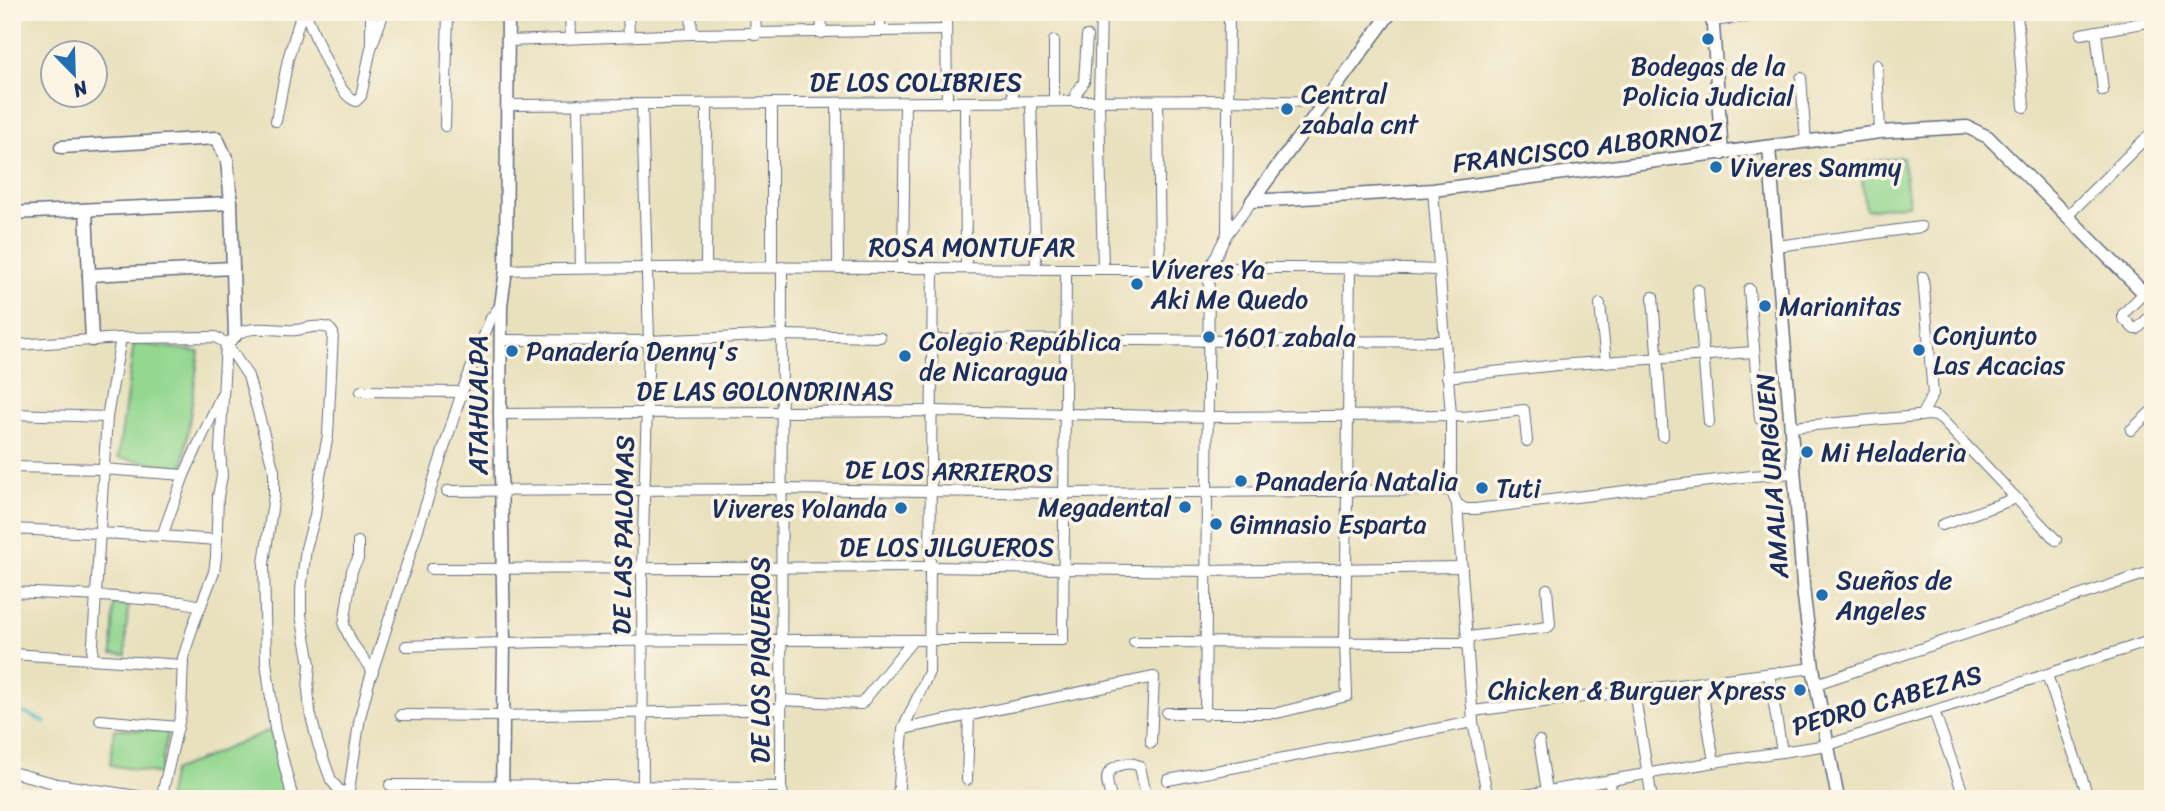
<svg xmlns="http://www.w3.org/2000/svg" width="2165" height="811" viewBox="0 0 2165 811" font-family="Sriracha,sans-serif">
	<style>
		.green { fill: #93d790; stroke: #578377; stroke-width: 2 }
		.lines { fill: none; stroke-linecap: round; stroke-linejoin: round }
		.stream { stroke: #56b9d4; stroke-width: 2.5 }
		.minor-casing { stroke: #636d80; stroke-width: 12 }
		.tertiary-casing { stroke: #636d80; stroke-width: 15 }
		.minor { stroke: #fff; stroke-width: 10 }
		.tertiary { stroke: #fff; stroke-width: 12 }
		.poi-dot { fill: #1f6fb2; stroke: #fcf5e5; stroke-width: 2.5 }
		.labels { text-anchor: middle; stroke-width: 7; stroke-linejoin: round; paint-order: stroke }
		.poi-label { font-size: 26px; fill: #1b2f5e; stroke: #fcf5e5; text-anchor: start }
		.street-label { font-size: 26px; fill: #1b2f5e; stroke: #fcf5e5 }
	</style>
	<rect width="100%" height="100%" fill="#fcf5e5"/>
	<filter id="ink" filterUnits="userSpaceOnUse"><feTurbulence type="fractalNoise" baseFrequency=".0143" numOctaves="2"/><feDisplacementMap in="SourceGraphic" scale="14" xChannelSelector="R" yChannelSelector="G"/><feConvolveMatrix kernelMatrix="1 2 1 2 8 2 1 2 1" color-interpolation-filters="sRGB"/></filter>
	<filter id="wash" filterUnits="userSpaceOnUse"><feTurbulence type="fractalNoise" baseFrequency=".00686" numOctaves="4" result="noise"/><feDisplacementMap in="SourceGraphic" scale="28" xChannelSelector="R" yChannelSelector="G"/><feGaussianBlur stdDeviation="1.57" result="paint"/><feColorMatrix in="noise" values="0 0 0 0 0 0 0 0 0 0 0 0 0 0 0 0 0 1.4 0 .05"/><feComposite in="paint" operator="in"/></filter>
	<g filter="url(#wash)">
		<rect width="100%" height="100%" fill="#e8e1be"/>
		<g class="green">
			<polygon points="1903,157 1909,204 1866,210 1860,163"/>
			<polygon points="134,343 199,352 183,467 118,458"/>
			<polygon points="114,604 129,605 126,630 126,655 112,654"/>
			<polygon points="114,729 168,731 160,774 110,765"/>
			<polygon points="270,730 289,799 167,799 173,771"/>
		</g>
		<g class="lines">
			<polyline class="stream" points="12,712 28,714 45,722"/>
		</g>
	</g>
	<g filter="url(#ink)">
		<g class="lines">
			<g class="minor-casing">
				<g id="minor">
					<path d="M305,12C314,32 336,95 356,101L361,96L371,48L384,12"/>
					<polyline points="570,12 571,38"/>
					<polyline points="628,12 629,36"/>
					<polyline points="691,12 692,34"/>
					<polyline points="755,12 756,35"/>
					<polyline points="821,12 822,33"/>
					<polyline points="946,12 947,103"/>
					<polyline points="1101,12 1099,102 1103,269"/>
					<polyline points="2017,12 2024,107"/>
					<polyline points="1712,21 1783,12"/>
					<polyline points="880,31 880,12"/>
					<polyline points="2096,31 2103,91"/>
					<polyline points="2081,34 2153,21"/>
					<polyline points="371,40 371,12"/>
					<polyline points="508,41 692,34 946,30"/>
					<polyline points="1877,65 1880,132"/>
					<polyline points="1801,78 1806,142"/>
					<polyline points="1012,81 1013,102"/>
					<polyline points="1054,101 1054,41"/>
					<polyline points="1158,101 1160,269"/>
					<polyline points="965,102 966,268"/>
					<polyline points="1031,102 1036,269"/>
					<polyline points="1077,102 1076,94 1084,82 1087,36"/>
					<polyline points="837,103 838,268"/>
					<polyline points="578,104 581,268"/>
					<polyline points="642,104 649,341 642,568 643,799"/>
					<polyline points="509,105 1229,100 1323,102"/>
					<polyline points="276,121 288,59 302,12"/>
					<polyline points="445,126 448,12"/>
					<polyline points="1433,190 1451,415 1451,490 1457,504 1473,722 1488,799"/>
					<polyline points="2067,216 2148,136"/>
					<polyline points="1227,234 1229,12"/>
					<polyline points="1777,246 1921,227"/>
					<polyline points="706,267 707,104"/>
					<polyline points="772,267 772,103"/>
					<polyline points="782,267 781,787 784,799"/>
					<polyline points="903,268 905,103"/>
					<path d="M506,270C696,266 887,268 1078,269C1198,269 1319,266 1439,270"/>
					<polyline points="1749,289 1760,419"/>
					<polyline points="1698,290 1709,422"/>
					<polyline points="2144,293 2123,314 2123,318 2134,329 2137,329 2153,314"/>
					<polyline points="1653,297 1663,436"/>
					<polyline points="1600,304 1606,362"/>
					<polyline points="501,340 649,341 781,335 880,337"/>
					<path d="M932,340C1103,338 1274,343 1445,341"/>
					<path d="M12,347L17,345L121,338L215,337L226,343L231,341C243,321 277,332 296,330C305,329 315,325 324,327C330,328 329,328 333,333L328,435L320,476L315,516L306,548L301,590V615L310,664L308,689L310,712L318,744L331,780L339,790L348,793"/>
					<polyline points="1447,377 1557,365 1754,352"/>
					<polyline points="361,391 462,392"/>
					<polyline points="12,414 107,417"/>
					<polyline points="500,414 932,411 1207,417 1451,415 1464,417 1524,410 1527,441"/>
					<polyline points="1921,416 1933,394 1923,277"/>
					<polyline points="1791,427 1929,415 1936,416 1942,420 2056,540"/>
					<polyline points="2131,430 2153,410"/>
					<polyline points="12,467 103,469 184,475"/>
					<polyline points="447,491 781,489 1064,493 1451,490"/>
					<polyline points="1457,504 1465,509 1475,509 1751,476 1793,473"/>
					<polyline points="1942,525 2011,500 2015,497"/>
					<polyline points="12,529 162,536 184,475 222,394"/>
					<polyline points="162,536 217,540"/>
					<polyline points="358,542 358,559 352,570 344,625 352,643 373,672"/>
					<polyline points="431,569 930,567 1205,571 1462,567"/>
					<polyline points="12,592 101,596 182,602 201,606"/>
					<polyline points="1468,637 1548,627 1550,625 1547,589"/>
					<polyline points="1134,642 1468,643"/>
					<path d="M406,646C625,638 844,640 1063,640L1066,269"/>
					<polyline points="12,654 183,665"/>
					<polyline points="92,659 107,417 121,338"/>
					<polyline points="1769,674 1782,752"/>
					<polyline points="2047,675 2089,799"/>
					<polyline points="1701,683 1714,762"/>
					<polyline points="1816,684 2153,571"/>
					<polyline points="1634,691 1652,799"/>
					<polyline points="781,700 861,704 912,641"/>
					<polyline points="1473,711 1813,668"/>
					<polyline points="1934,711 1965,799"/>
					<polyline points="1167,713 1277,713 1347,696 1345,642 1350,267"/>
					<polyline points="401,715 502,716 781,709"/>
					<polyline points="1205,715 1209,270 1227,234 1252,201"/>
					<polyline points="100,720 178,727"/>
					<polyline points="903,729 1154,677 1151,743"/>
					<polyline points="1539,741 1547,791"/>
					<polyline points="12,772 57,784 157,799"/>
					<polyline points="967,780 969,715"/>
					<polyline points="1168,780 1473,722"/>
					<polyline points="1609,780 1613,799"/>
					<polyline points="390,785 781,787"/>
					<polyline points="348,797 360,717 369,682 462,392 491,318 501,305"/>
					<polyline points="53,799 57,784"/>
					<polyline points="157,799 162,795 181,713 183,658 194,623 214,572 216,557 218,496 222,476 220,450 226,343 248,376 274,471 274,495 264,563 266,661 275,729 293,799"/>
					<polyline points="898,799 903,729 929,672 933,268"/>
					<path d="M1111,799C1110,792 1105,781 1108,774C1114,764 1132,760 1140,767L1147,799"/>
					<polyline points="1502,799 1714,762 1828,745 2153,640"/>
				</g>
			</g>
			<g class="tertiary-casing">
				<g id="tertiary">
					<polyline points="1712,12 1722,154"/>
					<polyline points="61,147 217,138 227,160 231,203 235,336"/>
					<polyline points="1769,147 1804,597 1813,668 1838,799"/>
					<polyline points="1252,201 1433,190 1880,132 1967,127 1988,137 2153,302"/>
					<polyline points="1252,201 1391,12"/>
					<polyline points="86,210 92,340"/>
					<polyline points="12,213 231,203"/>
					<polyline points="89,275 233,268"/>
					<polyline points="502,799 504,642 500,414 501,305 506,270 508,12"/>
				</g>
			</g>
			<use href="#minor" class="minor"/>
			<use href="#tertiary" class="tertiary"/>
		</g>
	</g>
	<g class="poi-dot">
		<circle cx="1708" cy="39" r="7"/>
		<circle cx="1287" cy="109" r="7"/>
		<circle cx="1716" cy="167" r="7"/>
		<circle cx="1137" cy="284" r="7"/>
		<circle cx="1765" cy="306" r="7"/>
		<circle cx="1209" cy="337" r="7"/>
		<circle cx="1919" cy="350" r="7"/>
		<circle cx="512" cy="351" r="7"/>
		<circle cx="905" cy="356" r="7"/>
		<circle cx="1807" cy="452" r="7"/>
		<circle cx="1241" cy="481" r="7"/>
		<circle cx="1482" cy="488" r="7"/>
		<circle cx="1185" cy="507" r="7"/>
		<circle cx="901" cy="508" r="7"/>
		<circle cx="1216" cy="524" r="7"/>
		<circle cx="1822" cy="595" r="7"/>
		<circle cx="1800" cy="690" r="7"/>
	</g>
	<g class="labels">
		<g class="poi-label">
			<text x="1708" y="75" text-anchor="middle">Bodegas de la<tspan x="1708" dy="30">Policia Judicial</tspan></text>
			<text x="1301" y="103">Central<tspan x="1301" dy="30">zabala cnt</tspan></text>
			<text x="1730" y="176">Viveres Sammy</text>
			<text x="1151" y="278">Víveres Ya<tspan x="1151" dy="30">Aki Me Quedo</tspan></text>
			<text x="1779" y="315">Marianitas</text>
			<text x="1933" y="344">Conjunto<tspan x="1933" dy="30">Las Acacias</tspan></text>
			<text x="1223" y="346">1601 zabala</text>
			<text x="919" y="350">Colegio República<tspan x="919" dy="30">de Nicaragua</tspan></text>
			<text x="526" y="360">Panadería Denny's</text>
			<text x="1821" y="461">Mi Heladeria</text>
			<text x="1255" y="490">Panadería Natalia</text>
			<text x="1496" y="497">Tuti</text>
			<text x="1171" y="516" text-anchor="end">Megadental</text>
			<text x="887" y="517" text-anchor="end">Viveres Yolanda</text>
			<text x="1230" y="533">Gimnasio Esparta</text>
			<text x="1836" y="589">Sueños de<tspan x="1836" dy="30">Angeles</tspan></text>
			<text x="1786" y="699" text-anchor="end">Chicken &amp; Burguer Xpress</text>
		</g>
		<g class="street-label">
			<text x="916" y="91">DE LOS COLIBRIES</text>
			<text transform="translate(1588 147) rotate(-7)" y="9">FRANCISCO ALBORNOZ</text>
			<text x="972" y="256">ROSA MONTUFAR</text>
			<text x="765" y="400">DE LAS GOLONDRINAS</text>
			<text transform="translate(478 405) rotate(-90)" y="9">ATAHUALPA</text>
			<text transform="translate(949 471) rotate(1)" y="9">DE LOS ARRIEROS</text>
			<text transform="translate(1772 476) rotate(-94)" y="9">AMALIA URIGUEN</text>
			<text transform="translate(623 535) rotate(-89)" y="9">DE LAS PALOMAS</text>
			<text x="947" y="556">DE LOS JILGUEROS</text>
			<text transform="translate(760 660) rotate(-90)" y="9">DE LOS PIQUEROS</text>
			<text transform="translate(1887 700) rotate(-16)" y="9">PEDRO CABEZAS</text>
		</g>
	</g>
	<rect width="2165" height="811" fill="none" stroke="#fcf5e5" stroke-width="42"/>
	<g transform="translate(74 74) rotate(157)"><circle r="33" fill="#fcf5e5" stroke="#a2a6af" stroke-width="2"/>
	<path d="M0-5L12 26L0 18L-12 26Z" fill="#1f6fb2"/>
	<text y="-10" font-size="19" font-weight="bold" text-anchor="middle" fill="#1b2f5e">N</text>
	</g>
</svg>
